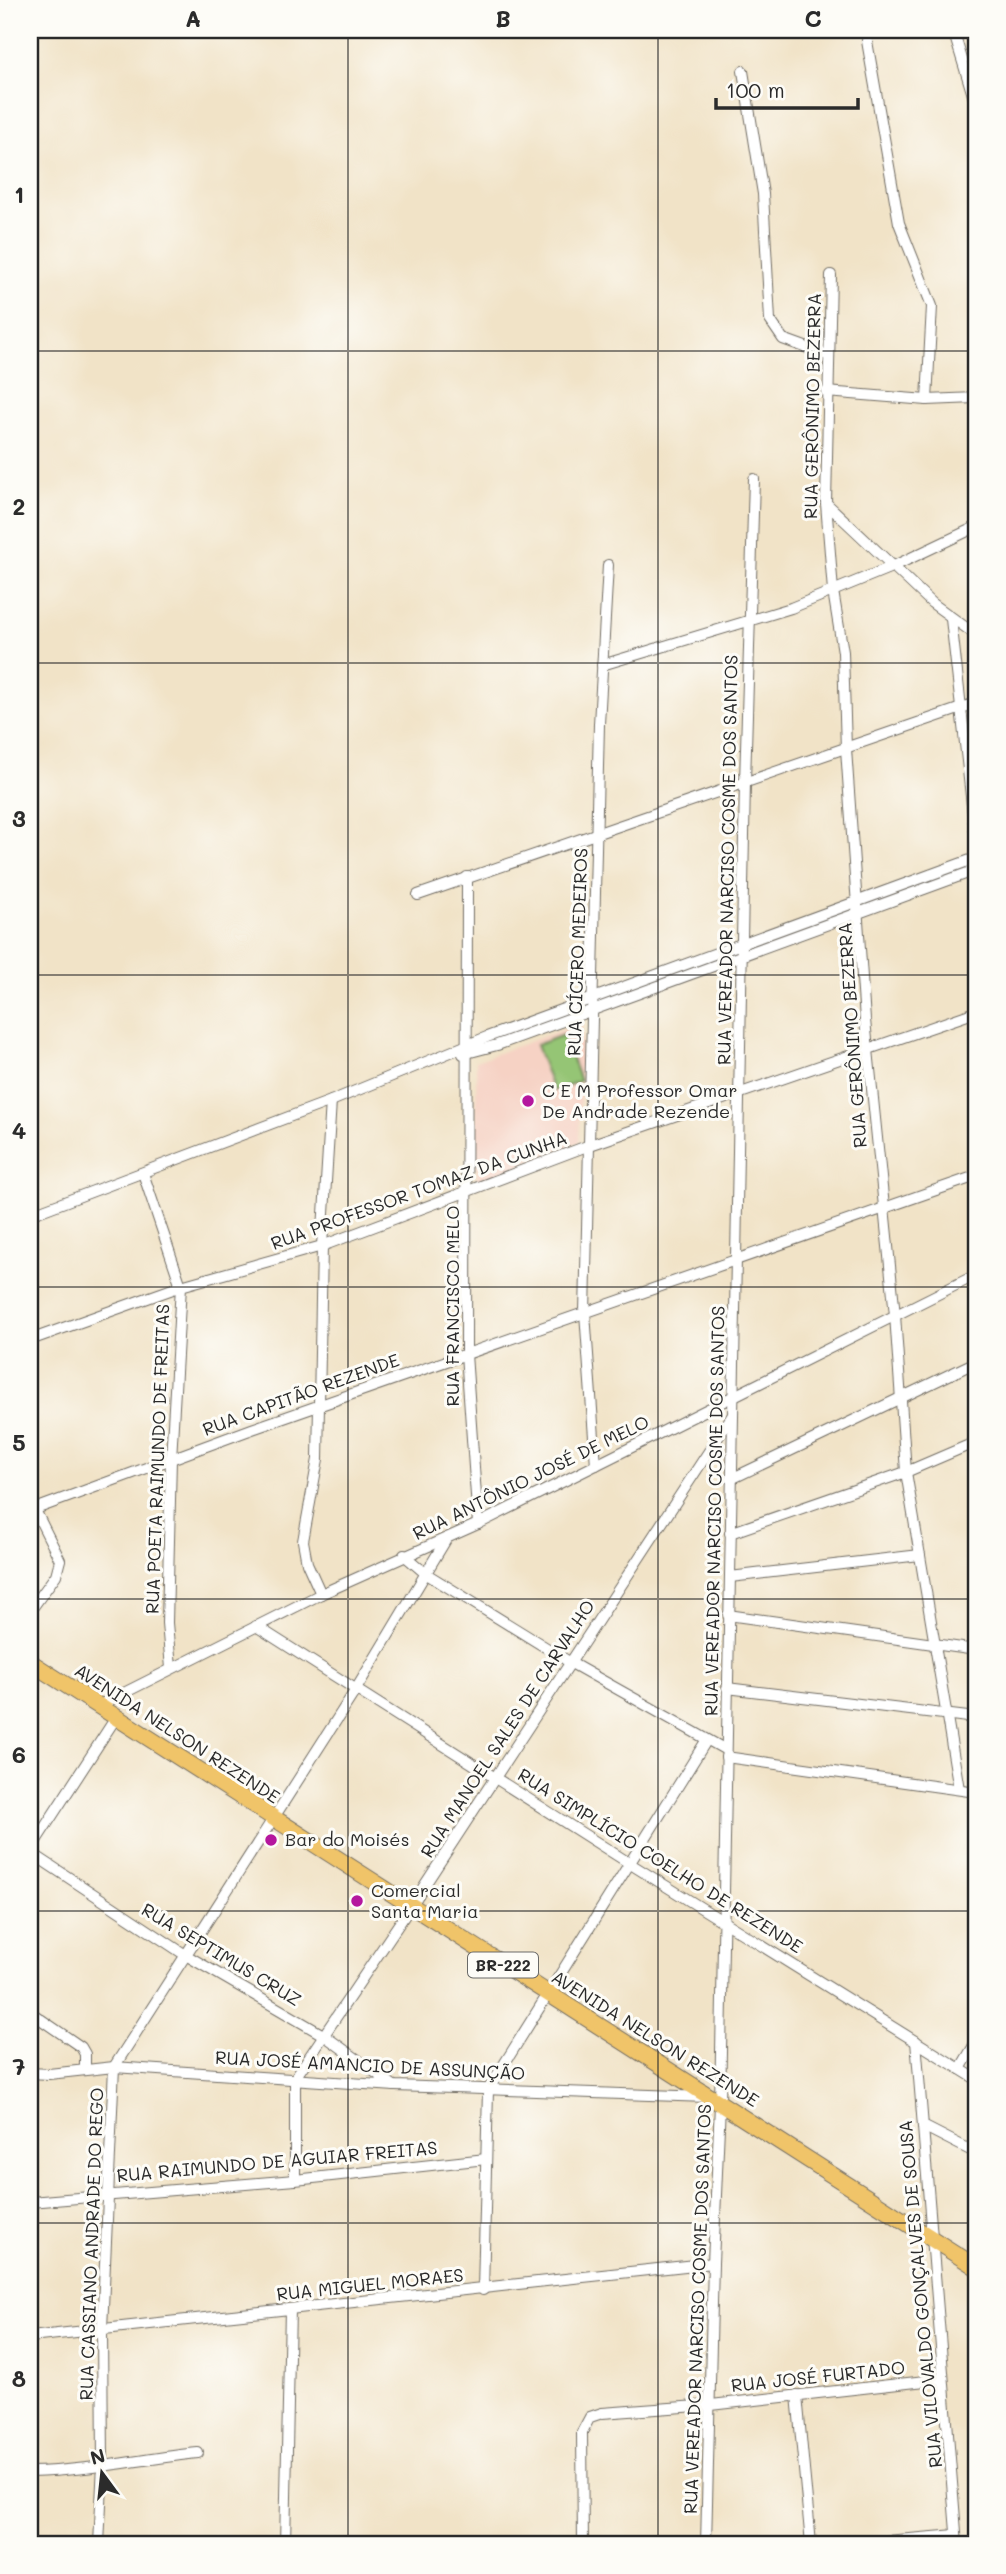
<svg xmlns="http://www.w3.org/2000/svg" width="1006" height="2574" viewBox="0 0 1006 2574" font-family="Mali,sans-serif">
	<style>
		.built { fill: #f6d2c4 }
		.green { fill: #95c574; stroke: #607850; stroke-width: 2 }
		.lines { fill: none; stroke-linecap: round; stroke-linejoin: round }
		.street-casing { stroke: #706b62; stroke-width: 12 }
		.primary-casing { stroke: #706b62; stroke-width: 18 }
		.street { stroke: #fff; stroke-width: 10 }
		.primary { stroke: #f0c469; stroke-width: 16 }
		.grid { fill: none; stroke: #2b2b2b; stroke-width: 2; stroke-opacity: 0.55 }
		.poi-dot { fill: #b5179e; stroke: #fdfcf7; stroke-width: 2.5 }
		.labels { text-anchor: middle; stroke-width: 6; stroke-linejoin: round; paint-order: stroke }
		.shield { fill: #fdfcf7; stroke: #6a6a68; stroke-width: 2 }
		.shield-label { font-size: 16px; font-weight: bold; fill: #2b2b2b }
		.street-label { font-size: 18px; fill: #2b2b2b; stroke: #fdfcf7 }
		.poi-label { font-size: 18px; fill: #2b2b2b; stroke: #fdfcf7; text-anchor: start }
		.neatline { fill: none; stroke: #2b2b2b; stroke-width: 2.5 }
		.grid-label { font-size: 23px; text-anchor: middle; font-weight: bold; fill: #2b2b2b }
	</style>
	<rect width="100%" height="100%" fill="#fdfcf7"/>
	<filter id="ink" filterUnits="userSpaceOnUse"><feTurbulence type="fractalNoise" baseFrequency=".0143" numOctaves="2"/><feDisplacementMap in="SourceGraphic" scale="14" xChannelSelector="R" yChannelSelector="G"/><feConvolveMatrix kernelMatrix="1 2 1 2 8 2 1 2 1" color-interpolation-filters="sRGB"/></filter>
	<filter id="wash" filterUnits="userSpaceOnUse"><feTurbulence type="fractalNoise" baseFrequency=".00686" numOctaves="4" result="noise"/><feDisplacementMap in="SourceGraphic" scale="28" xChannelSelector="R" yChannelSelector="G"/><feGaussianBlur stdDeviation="1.57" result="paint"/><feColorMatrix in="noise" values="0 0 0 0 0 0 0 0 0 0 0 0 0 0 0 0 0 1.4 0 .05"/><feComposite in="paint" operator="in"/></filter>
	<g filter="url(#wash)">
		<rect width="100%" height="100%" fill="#f1e3c7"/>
		<polygon class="built" points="582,1023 579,1142 477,1182 476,1061"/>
		<polygon class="green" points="563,1035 580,1081 553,1091 536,1045"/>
	</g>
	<g filter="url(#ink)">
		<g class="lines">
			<g class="street-casing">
				<g id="street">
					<polyline points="953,30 976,105"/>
					<polyline points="867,41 899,223 932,306 927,400"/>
					<polyline points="743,71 763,194 770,320 783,339 827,355"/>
					<polyline points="831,275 826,503 833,591 843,652 846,749 865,1020 895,1315 906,1472 959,1789"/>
					<polyline points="826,392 927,400 976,398"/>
					<polyline points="826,503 932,603 976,635"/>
					<polyline points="951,619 976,841"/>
					<polyline points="602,665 791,608 894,566 976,527"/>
					<polyline points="467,877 466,1354 478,1524"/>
					<polyline points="418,895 976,703"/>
					<polyline points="463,1054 497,1045 976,870"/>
					<polyline points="143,1173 181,1286 171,1459 167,1623 171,1668"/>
					<polyline points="30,1215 331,1101 487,1037 976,858"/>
					<polyline points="30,1340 181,1286 322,1246 587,1146 976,1012"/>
					<polyline points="596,1465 585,1313 599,724 608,565"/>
					<polyline points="731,1479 976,1362"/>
					<polyline points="30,1500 60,1560 56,1575 30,1611"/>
					<polyline points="30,1511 252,1429 976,1176"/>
					<polyline points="730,1533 906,1472 976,1442"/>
					<polyline points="404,1555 425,1573 571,1663 726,1750"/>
					<polyline points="730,1577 920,1555"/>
					<polyline points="321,1594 307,1563 303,1541 318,1459 322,1246 331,1101"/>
					<polyline points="728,1615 976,1650"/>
					<polyline points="256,1626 629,1863 976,2079"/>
					<polyline points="727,1688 976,1718"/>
					<polyline points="98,1706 321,1594 478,1524 976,1275"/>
					<polyline points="726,1757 976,1792"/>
					<polyline points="30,1850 115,1719"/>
					<polyline points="30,1852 184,1954 325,2036 394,2086"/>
					<polyline points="30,2012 81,2047 85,2054 85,2069"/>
					<polyline points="916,2041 957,2544"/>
					<polyline points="960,2069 976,2042"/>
					<polyline points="30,2073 49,2074 114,2067 395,2086 707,2097"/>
					<polyline points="923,2126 976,2153"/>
					<polyline points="295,2180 295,2078 411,1906 732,1416"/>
					<polyline points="30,2202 295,2180 486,2159"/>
					<polyline points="483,2290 488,2090 706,1741"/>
					<polyline points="30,2337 713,2263"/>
					<polyline points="797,2395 811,2544"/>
					<path d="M30,2472C86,2471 142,2459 198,2453"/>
					<polyline points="99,2544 103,2464 102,2329 114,2067 355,1691 447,1538"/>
					<polyline points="285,2544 290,2309"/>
					<polyline points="583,2544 582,2432 590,2417 602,2413 711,2405 943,2379"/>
					<polyline points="706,2544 713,2263 720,2104 745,782 754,479"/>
					<polyline points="851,2544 956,2535"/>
				</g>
			</g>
			<g class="primary-casing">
				<polyline id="primary" points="30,1662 976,2267"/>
			</g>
			<use href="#street" class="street"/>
			<use href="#primary" class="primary"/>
		</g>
	</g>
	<path class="grid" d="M348,30V2544M658,30V2544M30,351H976M30,663H976M30,975H976M30,1287H976M30,1599H976M30,1911H976M30,2223H976"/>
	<g class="poi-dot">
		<circle cx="528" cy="1101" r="7"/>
		<circle cx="271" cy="1840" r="7"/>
		<circle cx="357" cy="1901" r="7"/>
	</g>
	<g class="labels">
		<rect class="shield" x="468" y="1952.5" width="70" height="25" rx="5"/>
		<g class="shield-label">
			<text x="503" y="1971">BR-222</text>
		</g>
		<g class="street-label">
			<text transform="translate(813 406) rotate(-89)" y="6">RUA GERÔNIMO BEZERRA</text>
			<text transform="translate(728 860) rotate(-89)" y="6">RUA VEREADOR NARCISO COSME DOS SANTOS</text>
			<text transform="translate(578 952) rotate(-88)" y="6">RUA CÍCERO MEDEIROS</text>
			<text transform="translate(853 1035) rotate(-94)" y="6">RUA GERÔNIMO BEZERRA</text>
			<text transform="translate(419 1191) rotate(-20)" y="6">RUA PROFESSOR TOMAZ DA CUNHA</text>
			<text transform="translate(453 1306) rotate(-90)" y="6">RUA FRANCISCO MELO</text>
			<text transform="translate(301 1395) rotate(-20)" y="6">RUA CAPITÃO REZENDE</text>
			<text transform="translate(158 1459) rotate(-88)" y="6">RUA POETA RAIMUNDO DE FREITAS</text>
			<text transform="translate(531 1478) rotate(-26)" y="6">RUA ANTÔNIO JOSÉ DE MELO</text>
			<text transform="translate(715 1511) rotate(-89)" y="6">RUA VEREADOR NARCISO COSME DOS SANTOS</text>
			<text transform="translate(508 1729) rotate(-57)" y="6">RUA MANOEL SALES DE CARVALHO</text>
			<text transform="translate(177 1734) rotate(33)" y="6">AVENIDA NELSON REZENDE</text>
			<text transform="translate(660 1861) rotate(32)" y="6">RUA SIMPLÍCIO COELHO DE REZENDE</text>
			<text transform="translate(221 1955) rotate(31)" y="6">RUA SEPTIMUS CRUZ</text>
			<text transform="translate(655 2039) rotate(32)" y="6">AVENIDA NELSON REZENDE</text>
			<text transform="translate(370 2066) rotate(3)" y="6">RUA JOSÉ AMANCIO DE ASSUNÇÃO</text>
			<text transform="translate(277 2162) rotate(-5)" y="6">RUA RAIMUNDO DE AGUIAR FREITAS</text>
			<text transform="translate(92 2244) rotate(-88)" y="6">RUA CASSIANO ANDRADE DO REGO</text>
			<text transform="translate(370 2285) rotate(-6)" y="6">RUA MIGUEL MORAES</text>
			<text transform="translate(921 2294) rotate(-95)" y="6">RUA VILOVALDO GONÇALVES DE SOUSA</text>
			<text transform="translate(698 2309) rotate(-88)" y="6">RUA VEREADOR NARCISO COSME DOS SANTOS</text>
			<text transform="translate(818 2377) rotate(-6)" y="6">RUA JOSÉ FURTADO</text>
		</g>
		<g class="poi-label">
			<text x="542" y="1097">C E M Professor Omar<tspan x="542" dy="21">De Andrade Rezende</tspan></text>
			<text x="285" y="1846">Bar do Moisés</text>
			<text x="371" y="1897">Comercial<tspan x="371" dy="21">Santa Maria</tspan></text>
		</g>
	</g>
	<rect width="1006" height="2574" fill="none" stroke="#fdfcf7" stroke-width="77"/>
	<g transform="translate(102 2473) rotate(345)" stroke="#fdfcf7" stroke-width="5" paint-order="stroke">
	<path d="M0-5L12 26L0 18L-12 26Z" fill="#2b2b2b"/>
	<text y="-10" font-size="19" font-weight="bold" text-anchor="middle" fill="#2b2b2b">N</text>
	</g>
	<path d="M716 98v10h142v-10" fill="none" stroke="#2b2b2b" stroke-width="3.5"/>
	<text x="726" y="98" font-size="21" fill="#2b2b2b" stroke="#fdfcf7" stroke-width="5" paint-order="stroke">100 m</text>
	<rect x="38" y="38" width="930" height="2498" class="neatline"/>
	<g class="grid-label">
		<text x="193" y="27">A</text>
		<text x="503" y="27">B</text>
		<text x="813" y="27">C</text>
		<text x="19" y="203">1</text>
		<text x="19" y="515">2</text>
		<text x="19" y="827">3</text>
		<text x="19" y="1139">4</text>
		<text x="19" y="1451">5</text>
		<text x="19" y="1763">6</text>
		<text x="19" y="2075">7</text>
		<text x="19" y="2387">8</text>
	</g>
</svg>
